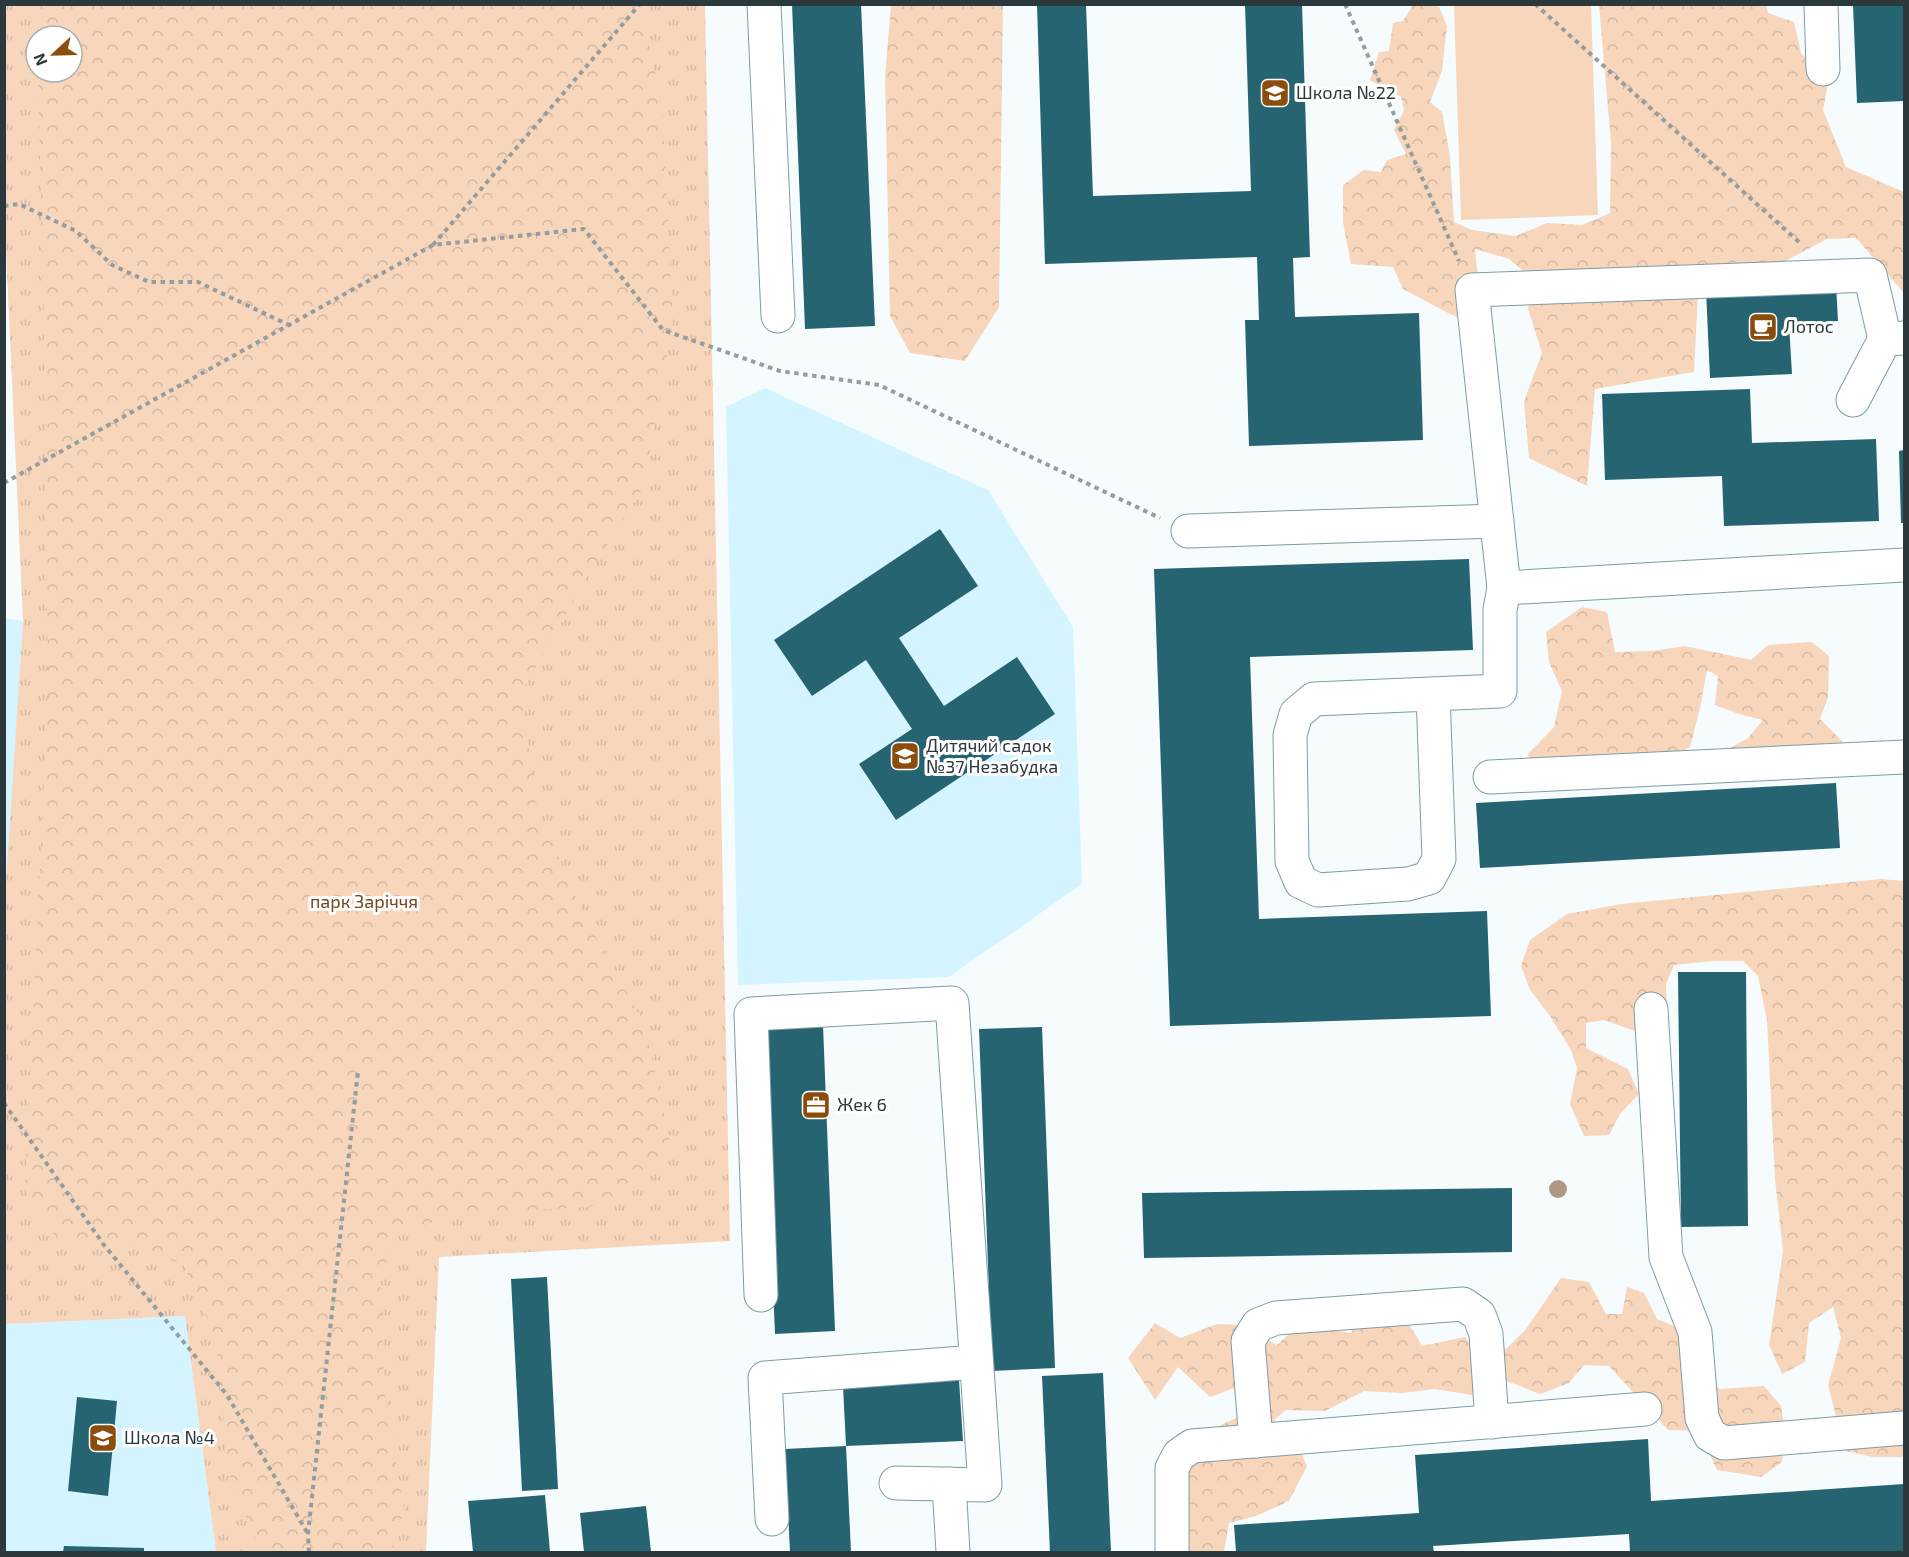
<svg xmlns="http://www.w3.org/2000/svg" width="1909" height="1557" viewBox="0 0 1909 1557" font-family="'Exo 2',sans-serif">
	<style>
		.built { fill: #d4f5ff }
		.grass { fill: url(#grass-tufts); fill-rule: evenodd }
		.forest { fill: url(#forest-crowns) }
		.garden { fill: #f7d6bb }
		.building { fill: #266472 }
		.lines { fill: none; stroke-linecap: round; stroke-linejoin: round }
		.minor-casing { stroke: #7e9ca4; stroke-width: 35 }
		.path { stroke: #949d9f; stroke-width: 4; stroke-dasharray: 4.5 4.5; stroke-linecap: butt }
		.minor { stroke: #fff; stroke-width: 33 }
		.tree { fill: #af9882 }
		.labels { text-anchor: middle; stroke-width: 6; stroke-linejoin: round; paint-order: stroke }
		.poi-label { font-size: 18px; fill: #2c393c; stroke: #fff; text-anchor: start }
		.park-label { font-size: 18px; fill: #75471d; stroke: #fff }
	</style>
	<defs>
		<pattern id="grass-tufts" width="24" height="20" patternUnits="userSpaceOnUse" patternTransform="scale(1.5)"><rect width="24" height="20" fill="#f7d6bb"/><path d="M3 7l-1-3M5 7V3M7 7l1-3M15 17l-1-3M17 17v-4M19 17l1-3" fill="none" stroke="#d4b8a2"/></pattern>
		<pattern id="forest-crowns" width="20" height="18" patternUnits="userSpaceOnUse" patternTransform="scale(1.5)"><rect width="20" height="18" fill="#f7d6bb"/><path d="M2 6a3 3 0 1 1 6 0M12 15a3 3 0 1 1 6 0" fill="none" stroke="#d4b8a2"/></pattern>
	</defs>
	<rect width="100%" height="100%" fill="#f6fcfe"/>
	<g class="built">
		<polygon points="765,388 988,490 1073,627 1082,884 949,977 738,985 726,407"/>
		<polygon points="5,618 23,621 5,913"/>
		<polygon points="185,1316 216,1552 5,1552 4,1324"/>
	</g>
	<path class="grass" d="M4,5H705L730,1241L439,1257L426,1552H216L185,1316L5,1324L4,913L23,621L5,229ZM36,36H72V72H36Z"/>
	<g class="forest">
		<polygon points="36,5 640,5 662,103 673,323 644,486 584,582 522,692 535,801 582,912 645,1025 670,1142 641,1183 590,1207 451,1214 397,1237 380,1278 384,1390 404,1509 392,1552 266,1552 256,1540 228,1472 216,1338 183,1264 114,1241 60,1243 25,1190 48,689 44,332 38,72 72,72 72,36 37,36"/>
		<polygon points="891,5 1003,5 999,307 965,361 910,353 890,316 885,77"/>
		<polygon points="1413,5 1430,5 1439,7 1447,26 1442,71 1430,102 1442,112 1450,156 1454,222 1472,230 1516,236 1547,223 1582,225 1610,213 1611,143 1599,5 1766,5 1768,13 1794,22 1801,53 1828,83 1823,110 1846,167 1904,192 1904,293 1856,238 1827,239 1772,268 1699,273 1694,372 1595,389 1587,486 1529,458 1524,401 1542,353 1528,309 1533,279 1509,259 1475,249 1477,270 1493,305 1488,331 1448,313 1403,289 1393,267 1351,264 1343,222 1343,185 1364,170 1381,172 1387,160 1406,154 1394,130 1404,110 1401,97 1370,80 1379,52 1389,51 1393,23 1403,21"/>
		<path d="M1582,607L1607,612L1615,652L1653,651L1685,646L1751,660L1768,645L1812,642L1829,656L1828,698L1820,719L1845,744L1840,772C1798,781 1764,784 1722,775L1714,757L1748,738L1763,720L1739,714L1715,705L1718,676L1707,670L1700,708L1690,747L1644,775L1556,788L1527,755L1554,727L1562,691L1549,662L1546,632Z"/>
		<polygon points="1881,879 1904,881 1904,1457 1873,1457 1845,1451 1828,1385 1841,1338 1833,1307 1809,1323 1805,1362 1782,1374 1769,1345 1783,1251 1775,1179 1767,1020 1758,976 1743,961 1712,961 1674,965 1666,984 1667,1016 1643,1034 1604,1020 1586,1023 1586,1048 1628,1069 1639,1094 1620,1114 1609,1135 1584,1136 1570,1104 1577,1068 1571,1050 1550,1016 1530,990 1521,966 1530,940 1567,914 1621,904"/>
		<path d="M1561,1278L1589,1282L1606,1314H1622L1627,1287L1644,1293L1657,1319L1679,1328L1692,1352L1719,1389L1764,1386L1781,1406L1785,1433L1782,1462L1761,1477L1717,1470L1699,1431L1668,1430L1609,1366L1584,1365L1569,1383L1540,1394L1502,1379L1472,1395L1435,1389L1402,1393L1364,1391L1325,1411L1286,1410L1274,1420L1295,1438L1307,1466L1289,1501L1256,1516L1229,1523L1224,1552H1189L1185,1478L1202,1434L1236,1418L1240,1386L1210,1397L1178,1367L1155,1400L1128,1358L1155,1323L1180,1338L1217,1324L1243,1325L1277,1345L1303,1321L1334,1330L1351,1333L1361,1316C1396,1313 1405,1313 1422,1346L1465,1337L1480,1356L1506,1349L1526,1329Z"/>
	</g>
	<polygon class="garden" points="1454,5 1591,5 1598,215 1461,220"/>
	<g class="building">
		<polygon points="792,4 861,4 875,326 805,329"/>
		<polygon points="1037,4 1086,4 1093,196 1251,191 1245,4 1302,4 1310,257 1293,258 1295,317 1419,313 1423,440 1249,446 1245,320 1259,320 1257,257 1045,264"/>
		<polygon points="1853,4 1904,4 1904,101 1857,103"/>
		<polygon points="1836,284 1838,321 1789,324 1792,374 1710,378 1706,290"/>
		<polygon points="1750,389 1752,443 1876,439 1879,521 1724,526 1722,476 1605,480 1602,394"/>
		<polygon points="1904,450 1904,523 1901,523 1899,451"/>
		<polygon points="940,529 978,586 899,638 944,706 1017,657 1055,714 896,820 859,764 912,729 866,660 812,696 774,640"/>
		<polygon points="1469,559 1473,650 1250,657 1259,919 1487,911 1491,1016 1170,1026 1154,569"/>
		<polygon points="1836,783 1840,848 1480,868 1476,803"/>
		<polygon points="1678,972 1746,972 1748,1226 1681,1227"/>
		<polygon points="823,1025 835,1331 775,1334 762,1028"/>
		<polygon points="1042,1027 1055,1368 992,1371 979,1029"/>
		<polygon points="1512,1188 1512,1252 1144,1258 1142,1193"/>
		<polygon points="547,1277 558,1489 522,1491 511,1279"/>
		<polygon points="1103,1373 1111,1552 1050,1552 1042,1376"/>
		<polygon points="959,1380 963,1441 846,1446 843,1386"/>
		<polygon points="77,1397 117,1401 108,1496 68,1491"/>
		<polygon points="1648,1439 1651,1501 1904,1484 1904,1552 1630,1552 1629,1534 1433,1546 1434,1552 1236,1552 1234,1525 1419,1513 1415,1455"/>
		<polygon points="846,1446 851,1552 790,1552 785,1449"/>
		<polygon points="545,1495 550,1552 473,1552 468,1501"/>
		<polygon points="646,1506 651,1552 584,1552 580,1513"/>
		<polygon points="64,1546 144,1548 144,1552 63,1552"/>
	</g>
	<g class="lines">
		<g class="minor-casing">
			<g id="minor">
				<polyline points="764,4 778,316"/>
				<polyline points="1821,4 1823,69"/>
				<polyline points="1853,400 1885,339 1904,338"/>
				<polyline points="1188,531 1497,521"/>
				<polyline points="1504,588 1472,290 1870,275 1885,339"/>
				<polyline points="1433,694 1439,859 1429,878 1408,884 1318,890 1301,882 1292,861 1290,735 1296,714 1314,699 1500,691 1500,610 1504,588 1904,565"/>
				<polyline points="1490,777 1904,757"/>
				<polyline points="1651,1009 1666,1257 1695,1332 1702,1418 1710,1435 1724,1443 1904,1428"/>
				<polyline points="761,1295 751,1014 952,1003 985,1485 896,1483"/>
				<polyline points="1256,1441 1248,1341 1258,1325 1276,1318 1463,1304 1479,1315 1486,1334 1492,1422"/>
				<polyline points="949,1484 953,1552"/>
				<polyline points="772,1519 765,1378 976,1362"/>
				<polyline points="1172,1552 1172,1468 1179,1455 1192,1446 1645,1409"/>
			</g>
		</g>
		<g class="path">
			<polyline points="1345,4 1459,261"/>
			<polyline points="1535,4 1800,243"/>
			<polyline points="4,206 19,204 76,231 112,265 149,282 198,282 291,326"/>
			<polyline points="433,245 640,4"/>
			<polyline points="4,483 433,245 584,229 663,330 780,371 879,385 1160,518"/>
			<polyline points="4,1103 104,1245 227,1395 308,1534"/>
			<polyline points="309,1552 308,1534 358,1071"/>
		</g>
		<use href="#minor" class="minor"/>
	</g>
	<circle class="tree" cx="1558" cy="1189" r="9"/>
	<defs>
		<g id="school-square" transform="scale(1.5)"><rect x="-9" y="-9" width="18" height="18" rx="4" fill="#8a4d0c" stroke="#fff"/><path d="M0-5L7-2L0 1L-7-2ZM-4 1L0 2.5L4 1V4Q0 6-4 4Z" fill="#fff"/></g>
		<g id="cafe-square" transform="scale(1.5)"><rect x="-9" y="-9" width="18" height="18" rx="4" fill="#8a4d0c" stroke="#fff"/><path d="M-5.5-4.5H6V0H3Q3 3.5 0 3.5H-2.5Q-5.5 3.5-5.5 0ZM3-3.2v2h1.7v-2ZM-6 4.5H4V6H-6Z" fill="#fff"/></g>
		<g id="office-square" transform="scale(1.5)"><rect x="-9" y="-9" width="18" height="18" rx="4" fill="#8a4d0c" stroke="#fff"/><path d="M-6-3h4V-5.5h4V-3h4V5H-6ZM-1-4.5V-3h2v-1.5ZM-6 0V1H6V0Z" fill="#fff"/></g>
	</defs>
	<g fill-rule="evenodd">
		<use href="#school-square" x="1275" y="93"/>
		<use href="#cafe-square" x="1763" y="327"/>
		<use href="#school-square" x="905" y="756"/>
		<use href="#office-square" x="816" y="1105"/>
		<use href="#school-square" x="103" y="1438"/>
	</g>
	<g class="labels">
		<g class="poi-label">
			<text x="1296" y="99">Школа №22</text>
			<text x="1784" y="333">Лотос</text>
			<text x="926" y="752">Дитячий садок<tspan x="926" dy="21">№37 Незабудка</tspan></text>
			<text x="837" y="1111">Жек 6</text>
			<text x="124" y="1444">Школа №4</text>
		</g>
		<g class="park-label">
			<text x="364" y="908">парк Заріччя</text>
		</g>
	</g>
	<rect width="1909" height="1557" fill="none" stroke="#2c393c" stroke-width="12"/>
	<g transform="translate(54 54) rotate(248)"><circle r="28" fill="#ffffff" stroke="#abb0b1" stroke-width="1.5"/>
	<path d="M0-4.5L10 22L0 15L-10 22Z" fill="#8a4d0c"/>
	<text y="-9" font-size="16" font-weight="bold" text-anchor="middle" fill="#2c393c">N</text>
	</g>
</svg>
